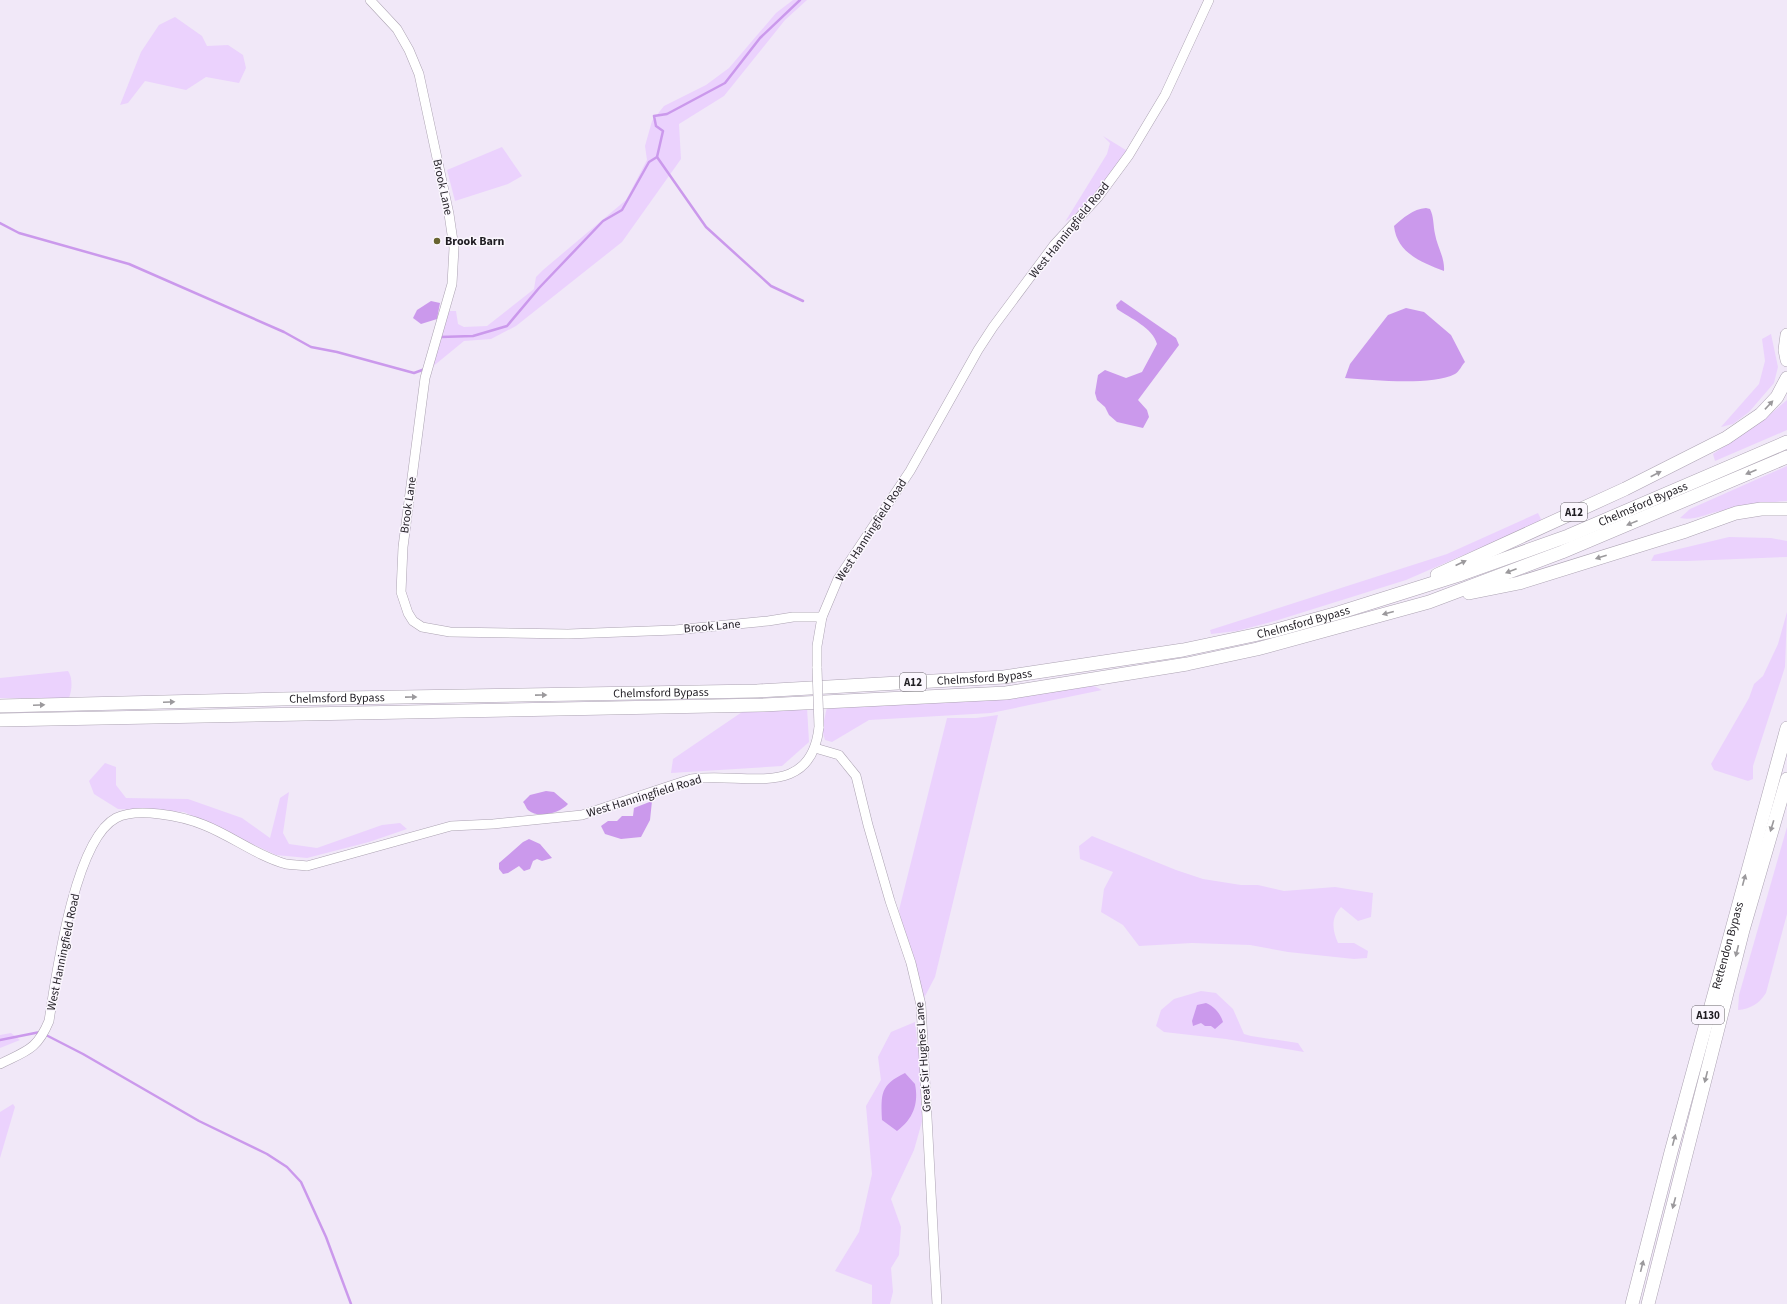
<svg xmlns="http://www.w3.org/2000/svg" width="1787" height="1304" viewBox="0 0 1787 1304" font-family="'Source Sans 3',sans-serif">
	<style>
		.green { fill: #ebd2fd }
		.water { fill: #cb99ec }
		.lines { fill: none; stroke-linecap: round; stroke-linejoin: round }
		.stream { stroke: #cb99ec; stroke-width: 2.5 }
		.minor-casing { stroke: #aca3b2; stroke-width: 10 }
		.highway-casing { stroke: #aca3b2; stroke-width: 14 }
		.minor { stroke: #fff; stroke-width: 9 }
		.highway { stroke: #fff; stroke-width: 13 }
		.minor-bridge-casing { stroke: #aca3b2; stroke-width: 10; stroke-linecap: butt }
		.minor-bridge { stroke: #fff; stroke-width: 9 }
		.oneway { fill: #9b999c }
		.poi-dot { fill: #686330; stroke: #fbf7fe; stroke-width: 1.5 }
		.labels { text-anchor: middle; stroke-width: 3; stroke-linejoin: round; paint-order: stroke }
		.shield { fill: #fbf7fe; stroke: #625e65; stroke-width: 1 }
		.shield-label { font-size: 11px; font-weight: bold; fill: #201d23 }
		.street-label { font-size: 12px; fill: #201d23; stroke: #fbf7fe }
		.poi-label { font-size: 12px; font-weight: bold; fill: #201d23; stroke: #fbf7fe; text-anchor: start }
	</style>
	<rect width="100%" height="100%" fill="#f1e8f8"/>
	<g class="green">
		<polygon points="793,0 807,0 785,20 724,96 679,124 681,159 622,242 516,326 491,339 464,341 431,368 446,311 456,311 458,324 464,327 487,326 534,289 536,277 543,270 626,200 647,160 645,146 652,121 664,106 706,85 729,68 776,13"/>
		<polygon points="175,17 202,36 207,46 228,45 243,55 246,68 239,83 206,77 186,90 145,81 128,103 120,105 141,52 159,25"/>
		<path d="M1103,136L1129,152C1113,179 1090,203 1065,222L1107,154L1110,143Z"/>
		<polygon points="502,147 522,176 508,184 455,201 447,170"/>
		<polygon points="1771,334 1778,367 1774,383 1749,412 1733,424 1721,427 1759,384 1765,361 1762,339"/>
		<polygon points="1787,400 1787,430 1715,461 1713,454 1761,422"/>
		<path d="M1787,466V501C1763,502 1740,507 1716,512C1704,515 1693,521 1680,518L1690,509Z"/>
		<polygon points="1538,513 1542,521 1406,580 1275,621 1237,631 1211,634 1210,630 1229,624 1447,554"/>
		<polygon points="1729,537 1771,538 1787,541 1787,557 1687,561 1651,561 1654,555"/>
		<polygon points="1787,612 1785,667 1753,766 1753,779 1748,781 1714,770 1711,764 1749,698 1754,684 1763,676 1778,644"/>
		<path d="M68,671C73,678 72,690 69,698H0V678Z"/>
		<polygon points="1092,685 1102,690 991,713 869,720 832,742 825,740 822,730 827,707"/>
		<polygon points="807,707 809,742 782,766 671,773 673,759 745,710"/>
		<polygon points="998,715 935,977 924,998 914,979 899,910 947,718 976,718"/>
		<polygon points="105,763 116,767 116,785 126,798 188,799 242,818 270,838 280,798 289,792 283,833 289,844 317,848 382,825 400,823 407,829 369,842 307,858 276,855 184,812 118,809 94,794 89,781"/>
		<path d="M1787,827V914L1766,993C1759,1004 1750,1009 1738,1010L1739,995Z"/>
		<path d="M1092,836L1176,870L1203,879L1241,885H1258L1284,891L1335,887L1373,893L1371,917L1358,921L1341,907C1331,918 1332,929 1338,943H1354L1368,951L1367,958L1354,959L1288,952L1250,945L1192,943L1139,946L1123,925L1101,912L1104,889L1113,872L1080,859L1079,846Z"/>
		<polygon points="1201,991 1216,993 1233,1009 1244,1034 1251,1036 1298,1043 1304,1052 1226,1039 1164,1032 1156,1026 1161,1010 1174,999"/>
		<polygon points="915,1022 925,1111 914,1150 891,1199 901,1227 899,1255 891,1268 893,1292 890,1304 872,1304 872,1285 835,1271 859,1232 872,1174 866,1106 881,1080 878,1057 891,1032"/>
		<polygon points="11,1033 20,1040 0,1048 0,1035"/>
		<polygon points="13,1104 15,1107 0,1158 0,1112"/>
	</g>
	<g class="water">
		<path d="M1426,208L1430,209C1434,217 1433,225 1435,234C1437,246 1445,258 1444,271C1421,262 1397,253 1394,226C1403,218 1413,209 1426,208Z"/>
		<path d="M1121,300L1176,338L1179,345L1138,400L1147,410L1149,417L1143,428L1117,422L1109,415L1105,407L1097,400L1095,393L1098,375L1105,370L1126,378L1142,372L1157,344C1153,328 1130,318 1117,309L1116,305Z"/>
		<polygon points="431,301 440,303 437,319 421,324 413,318 417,310"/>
		<path d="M1406,308L1424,312L1451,335L1465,362C1462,365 1459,372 1455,374C1432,386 1372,380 1345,378L1350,364L1388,315Z"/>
		<path d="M546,791L554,792L568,804C560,813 538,819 528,810C526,808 525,804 523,802L530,795Z"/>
		<polygon points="652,801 650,820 641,837 621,839 605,834 601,826 608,821 617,821 622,816 633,816 634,808"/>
		<polygon points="529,839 540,844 552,858 542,861 537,859 533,861 530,869 524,871 519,866 508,873 503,874 499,869 499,863 523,842"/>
		<path d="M1206,1003C1215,1007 1220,1013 1223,1022L1215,1029L1211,1026H1205L1201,1023L1193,1026L1192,1021L1197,1005Z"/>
		<path d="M905,1073L915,1084C919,1104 913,1119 897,1131L882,1120C881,1094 880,1085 905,1073Z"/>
	</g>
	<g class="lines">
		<g class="stream">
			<polyline points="657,157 706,227 771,286 803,301"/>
			<polyline points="0,223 19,233 129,264 284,332 311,347 337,352 414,373 425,369"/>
			<polyline points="440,337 473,336 507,326 539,288 603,221 622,210 649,162 657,157 663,131 656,126 654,116 667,114 725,83 760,38 800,0"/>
			<polyline points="44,1034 83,1054 199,1121 267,1154 287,1167 301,1182 326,1237 351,1304"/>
			<polyline points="0,1040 40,1032"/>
		</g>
		<g class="minor-casing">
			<g id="minor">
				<polyline points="370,0 397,29 409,50 419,74 449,214 454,248 452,284 425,378 403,547 401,592 408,613 413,621 422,627 450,632 568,634 675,630 768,621 793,617 822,617"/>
				<polyline points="817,668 817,646 822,617 838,579 910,471 978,350 993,327 1054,245 1098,197 1129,155 1165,95 1209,0"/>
				<polyline points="815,748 839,755 856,776 868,825 890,901 911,963 921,1005 937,1304"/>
				<path d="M0,1064C26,1051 37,1050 49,1021C56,977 74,840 116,818C137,807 182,816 204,825C232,836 257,856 286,864C293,865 300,865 307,866L451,826L493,824L582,815L691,779C742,771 811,802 819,727"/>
			</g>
		</g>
		<g class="highway-casing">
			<g id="highway">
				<polyline points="1787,335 1785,350 1787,360"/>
				<polyline points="1437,575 1625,489 1726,438 1761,414 1777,397 1787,378"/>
				<polyline points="1469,593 1519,583 1686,531 1736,513 1761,509 1787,509"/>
				<path id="s1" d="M0,706L282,699L757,691L1004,677L1183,650L1273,631L1338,613L1462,574L1568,536L1787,442"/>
				<polyline points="0,720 763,705 1006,693 1187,664 1257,649 1429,602 1562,552 1787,457"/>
				<path id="s2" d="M1632,1304L1671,1152L1787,728"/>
				<polyline points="1648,1304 1743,930 1787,779"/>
			</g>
		</g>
		<use href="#minor" class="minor"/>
		<use href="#highway" class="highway"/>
		<g class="minor-bridge-casing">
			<polyline id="minor-bridge" points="817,668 819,727"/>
		</g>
		<use href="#minor-bridge" class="minor-bridge"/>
	</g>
	<defs><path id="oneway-solid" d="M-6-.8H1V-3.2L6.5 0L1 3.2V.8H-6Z"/></defs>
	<g class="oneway">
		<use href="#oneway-solid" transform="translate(1769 405) rotate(-47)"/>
		<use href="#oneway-solid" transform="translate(1751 472) rotate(157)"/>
		<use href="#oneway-solid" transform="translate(1656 474) rotate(-27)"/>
		<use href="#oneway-solid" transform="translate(1632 523) rotate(158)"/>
		<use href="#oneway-solid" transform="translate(1601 557) rotate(162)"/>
		<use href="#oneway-solid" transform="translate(1461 563) rotate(-25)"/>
		<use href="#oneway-solid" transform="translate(1511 571) rotate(159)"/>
		<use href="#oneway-solid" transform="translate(1388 613) rotate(165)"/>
		<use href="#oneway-solid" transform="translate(541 695) rotate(-1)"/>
		<use href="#oneway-solid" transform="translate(411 697) rotate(-1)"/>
		<use href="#oneway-solid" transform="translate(169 702) rotate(-2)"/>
		<use href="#oneway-solid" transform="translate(39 705) rotate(-2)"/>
		<use href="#oneway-solid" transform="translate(1772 826) rotate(107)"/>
		<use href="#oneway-solid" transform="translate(1744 880) rotate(-75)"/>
		<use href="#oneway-solid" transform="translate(1737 951) rotate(104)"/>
		<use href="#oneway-solid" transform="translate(1706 1077) rotate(104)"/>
		<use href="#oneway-solid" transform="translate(1674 1140) rotate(-75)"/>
		<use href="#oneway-solid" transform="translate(1674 1203) rotate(105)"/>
		<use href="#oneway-solid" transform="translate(1642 1266) rotate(-76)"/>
	</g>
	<circle class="poi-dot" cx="437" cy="241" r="4"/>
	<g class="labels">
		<g class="shield">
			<rect x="1561" y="503" width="26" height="18" rx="3"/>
			<rect x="900" y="673" width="26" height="18" rx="3"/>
			<rect x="1692" y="1006" width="32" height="18" rx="3"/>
		</g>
		<g class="shield-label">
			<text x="1574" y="516">A12</text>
			<text x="913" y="686">A12</text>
			<text x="1708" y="1019">A130</text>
		</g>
		<g class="street-label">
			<text transform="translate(443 187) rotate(78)" y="4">Brook Lane</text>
			<text transform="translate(1069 230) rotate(-51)" y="4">West Hanningfield Road</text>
			<text dy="4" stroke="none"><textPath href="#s1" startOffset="1669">Chelmsford Bypass</textPath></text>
			<text transform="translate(408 505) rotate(-82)" y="4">Brook Lane</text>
			<text transform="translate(871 530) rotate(-57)" y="4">West Hanningfield Road</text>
			<text dy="4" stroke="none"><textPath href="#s1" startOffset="1309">Chelmsford Bypass</textPath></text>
			<text transform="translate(712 626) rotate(-5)" y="4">Brook Lane</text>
			<text dy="4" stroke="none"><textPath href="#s1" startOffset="985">Chelmsford Bypass</textPath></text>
			<text dy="4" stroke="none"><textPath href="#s1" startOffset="661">Chelmsford Bypass</textPath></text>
			<text dy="4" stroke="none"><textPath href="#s1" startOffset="337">Chelmsford Bypass</textPath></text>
			<text transform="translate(644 796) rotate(-17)" y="4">West Hanningfield Road</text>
			<text dy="4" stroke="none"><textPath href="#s2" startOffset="371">Rettendon Bypass</textPath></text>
			<text transform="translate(63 952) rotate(-78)" y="4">West Hanningfield Road</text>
			<text transform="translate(923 1057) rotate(-94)" y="4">Great Sir Hughes Lane</text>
		</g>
		<g class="poi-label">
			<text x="445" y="245">Brook Barn</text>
		</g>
	</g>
</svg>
